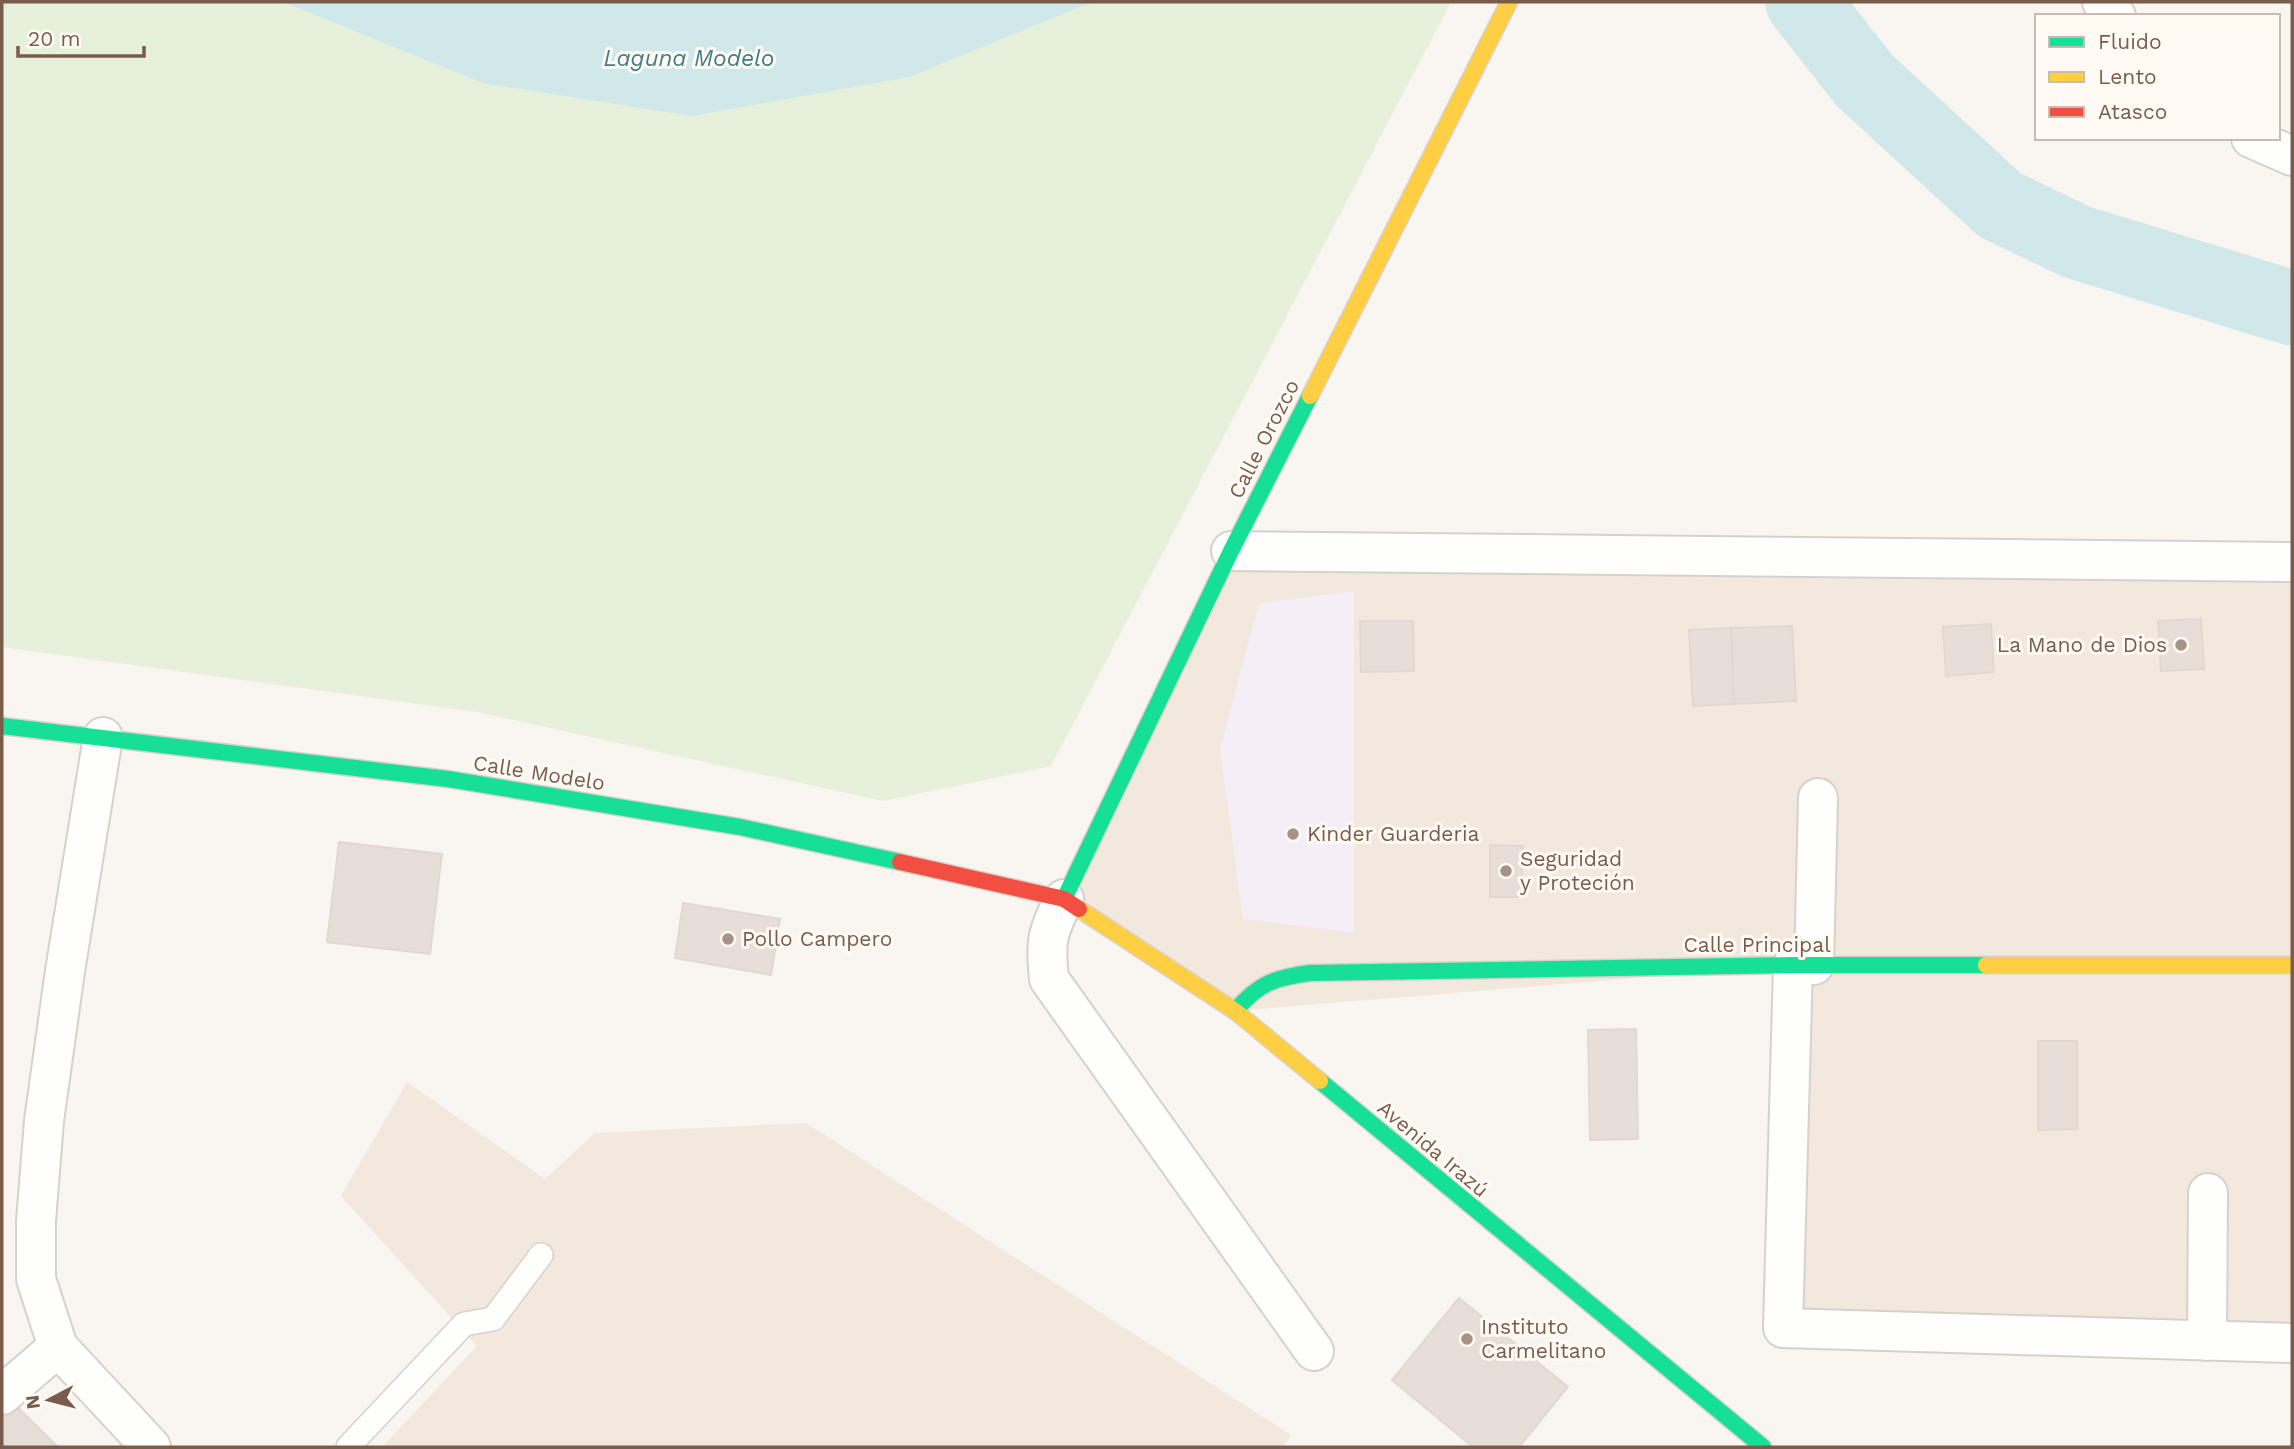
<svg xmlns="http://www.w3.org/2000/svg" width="2294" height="1449" viewBox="0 0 2294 1449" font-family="'Work Sans',sans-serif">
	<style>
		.residential { fill: #f2e8de }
		.education { fill: #f6eef6 }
		.green { fill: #e7f0db }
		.water { fill: #d0e8ea }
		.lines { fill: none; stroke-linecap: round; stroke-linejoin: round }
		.river { stroke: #d0e8ea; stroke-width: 75 }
		.building { fill: #e6ded7; stroke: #e2d8d2; stroke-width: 2 }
		.lane-casing { stroke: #d7d1cb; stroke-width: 26 }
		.street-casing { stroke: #d7d1cb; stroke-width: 42 }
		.fast-casing { stroke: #d9d2cb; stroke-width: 19 }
		.slow-casing { stroke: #d9d2cb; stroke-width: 19 }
		.jam-casing { stroke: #d9d2cb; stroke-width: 19 }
		.lane { stroke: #fefefd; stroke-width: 23 }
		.street { stroke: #fefefd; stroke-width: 38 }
		.fast { stroke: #16e098; stroke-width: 16 }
		.slow { stroke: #ffcf43; stroke-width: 16 }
		.jam { stroke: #f24e42; stroke-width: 16 }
		.poi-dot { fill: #a69286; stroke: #fffaf3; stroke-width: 2.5 }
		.labels { text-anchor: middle; stroke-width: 6; stroke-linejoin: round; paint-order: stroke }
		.street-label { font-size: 21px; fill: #7a5c4d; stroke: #fffaf3 }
		.poi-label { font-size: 21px; fill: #7a5c4d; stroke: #fffaf3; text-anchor: start }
		.water-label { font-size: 23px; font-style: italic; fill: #437c86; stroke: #fffaf3 }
	</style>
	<rect width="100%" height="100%" fill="#f9f5f0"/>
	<g class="residential">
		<polygon points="1231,551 2292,562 2292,1343 1783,1328 1793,965 1235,1011 1064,899"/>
		<polygon points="407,1082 545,1179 595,1133 806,1123 1291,1435 1283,1447 382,1447 477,1346 341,1196"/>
	</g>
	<polygon class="education" points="1354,591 1354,933 1243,919 1220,749 1259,603"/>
	<polygon class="green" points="2,2 1451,2 1051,766 883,801 477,712 2,647"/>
	<polygon class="water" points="283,2 1092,2 909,77 692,116 483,83"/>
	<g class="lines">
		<polyline class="river" points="1803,2 1864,80 2000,205 2077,242 2292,308"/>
	</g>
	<g class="building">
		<polygon points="2201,619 2204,669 2161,671 2158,621"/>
		<polygon points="1360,621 1413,621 1414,671 1361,672"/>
		<polygon points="1991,624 1994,672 1946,676 1943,627"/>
		<polygon points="1792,626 1796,701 1734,704 1731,628"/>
		<polygon points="1731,628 1734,704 1693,706 1689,630"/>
		<polygon points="339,842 442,854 430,954 327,942"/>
		<polygon points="1490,845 1523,846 1521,897 1490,897"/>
		<polygon points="683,903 780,919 771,975 675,958"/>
		<polygon points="1636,1029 1638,1139 1590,1140 1588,1030"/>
		<polygon points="2038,1041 2077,1041 2077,1129 2038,1130"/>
		<polygon points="1459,1298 1568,1387 1519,1447 1473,1447 1392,1380"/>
		<polygon points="12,1402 58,1447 2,1447 2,1412"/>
	</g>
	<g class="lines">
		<g class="lane-casing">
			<polyline id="lane" points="348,1447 464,1324 493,1319 541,1255"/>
		</g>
		<g class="street-casing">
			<g id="street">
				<polyline points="2102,2 2116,16"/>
				<polyline points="2251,138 2292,156"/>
				<polyline points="1231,551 2292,562"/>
				<polyline points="103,737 65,971 44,1121 36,1221 36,1279 58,1347 151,1447"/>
				<path d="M1064,899C1047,933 1045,941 1049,979L1314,1351"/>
				<polyline points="1793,965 1783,1328 2292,1343"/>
				<polyline points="1814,965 1818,798"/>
				<polyline points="2207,1341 2208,1193"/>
				<polyline points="2,1395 58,1347"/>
			</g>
		</g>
		<g class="fast-casing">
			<g id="fast">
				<polyline points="2,726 448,779 740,827 900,862"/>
				<polyline points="1064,899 1231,551 1310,396"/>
				<path d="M1235,1011C1259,983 1274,978 1310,973L1793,965H1986"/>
				<polyline points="1320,1081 1763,1447"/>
			</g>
		</g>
		<g class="slow-casing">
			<g id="slow">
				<polyline points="1310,396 1509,2"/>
				<polyline points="1079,909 1235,1011 1320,1081"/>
				<polyline points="1986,965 2292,965"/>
			</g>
		</g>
		<g class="jam-casing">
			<polyline id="jam" points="900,862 1064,899 1079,909"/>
		</g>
		<use href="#lane" class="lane"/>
		<use href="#street" class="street"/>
		<use href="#fast" class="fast"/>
		<use href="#slow" class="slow"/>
		<use href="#jam" class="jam"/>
	</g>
	<g class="poi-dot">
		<circle cx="2181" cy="645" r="7"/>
		<circle cx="1293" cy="834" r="7"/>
		<circle cx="1506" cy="871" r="7"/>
		<circle cx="728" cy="939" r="7"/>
		<circle cx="1467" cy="1339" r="7"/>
	</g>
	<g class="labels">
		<g class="street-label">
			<text transform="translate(1264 439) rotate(-63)" y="7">Calle Orozco</text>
			<text transform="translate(539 773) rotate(9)" y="7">Calle Modelo</text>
			<text x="1757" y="952">Calle Principal</text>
			<text transform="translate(1433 1149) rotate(40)" y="7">Avenida Irazú</text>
		</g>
		<g class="poi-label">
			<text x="2167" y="652" text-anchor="end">La Mano de Dios</text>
			<text x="1307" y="841">Kinder Guarderia</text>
			<text x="1520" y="866">Seguridad<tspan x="1520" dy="24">y Proteción</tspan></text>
			<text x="742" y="946">Pollo Campero</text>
			<text x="1481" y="1334">Instituto<tspan x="1481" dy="24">Carmelitano</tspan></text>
		</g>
		<g class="water-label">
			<text x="689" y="66">Laguna Modelo</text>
		</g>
	</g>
	<rect width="2294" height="1449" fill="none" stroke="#7a5c4d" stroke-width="7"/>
	<rect x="2035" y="14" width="245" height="126" fill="#fffaf3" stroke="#cabbb1" stroke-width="2"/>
	<rect x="2049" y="37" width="35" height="10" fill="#16e098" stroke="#cabbb1" stroke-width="2"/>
	<text x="2098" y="49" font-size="21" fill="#7a5c4d">Fluido</text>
	<rect x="2049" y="72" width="35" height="10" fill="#ffcf43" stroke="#cabbb1" stroke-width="2"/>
	<text x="2098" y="84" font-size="21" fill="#7a5c4d">Lento</text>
	<rect x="2049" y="107" width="35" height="10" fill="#f24e42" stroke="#cabbb1" stroke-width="2"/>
	<text x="2098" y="119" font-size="21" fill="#7a5c4d">Atasco</text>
	<g transform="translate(49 1400) rotate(263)" stroke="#fffaf3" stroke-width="5" paint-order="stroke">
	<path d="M0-5L12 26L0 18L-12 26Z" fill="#7a5c4d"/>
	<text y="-10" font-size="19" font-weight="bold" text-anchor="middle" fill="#7a5c4d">N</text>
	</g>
	<path d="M18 46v10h126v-10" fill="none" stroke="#7a5c4d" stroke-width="3.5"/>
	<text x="28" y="46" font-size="21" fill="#7a5c4d" stroke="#fffaf3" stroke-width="5" paint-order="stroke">20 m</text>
</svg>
